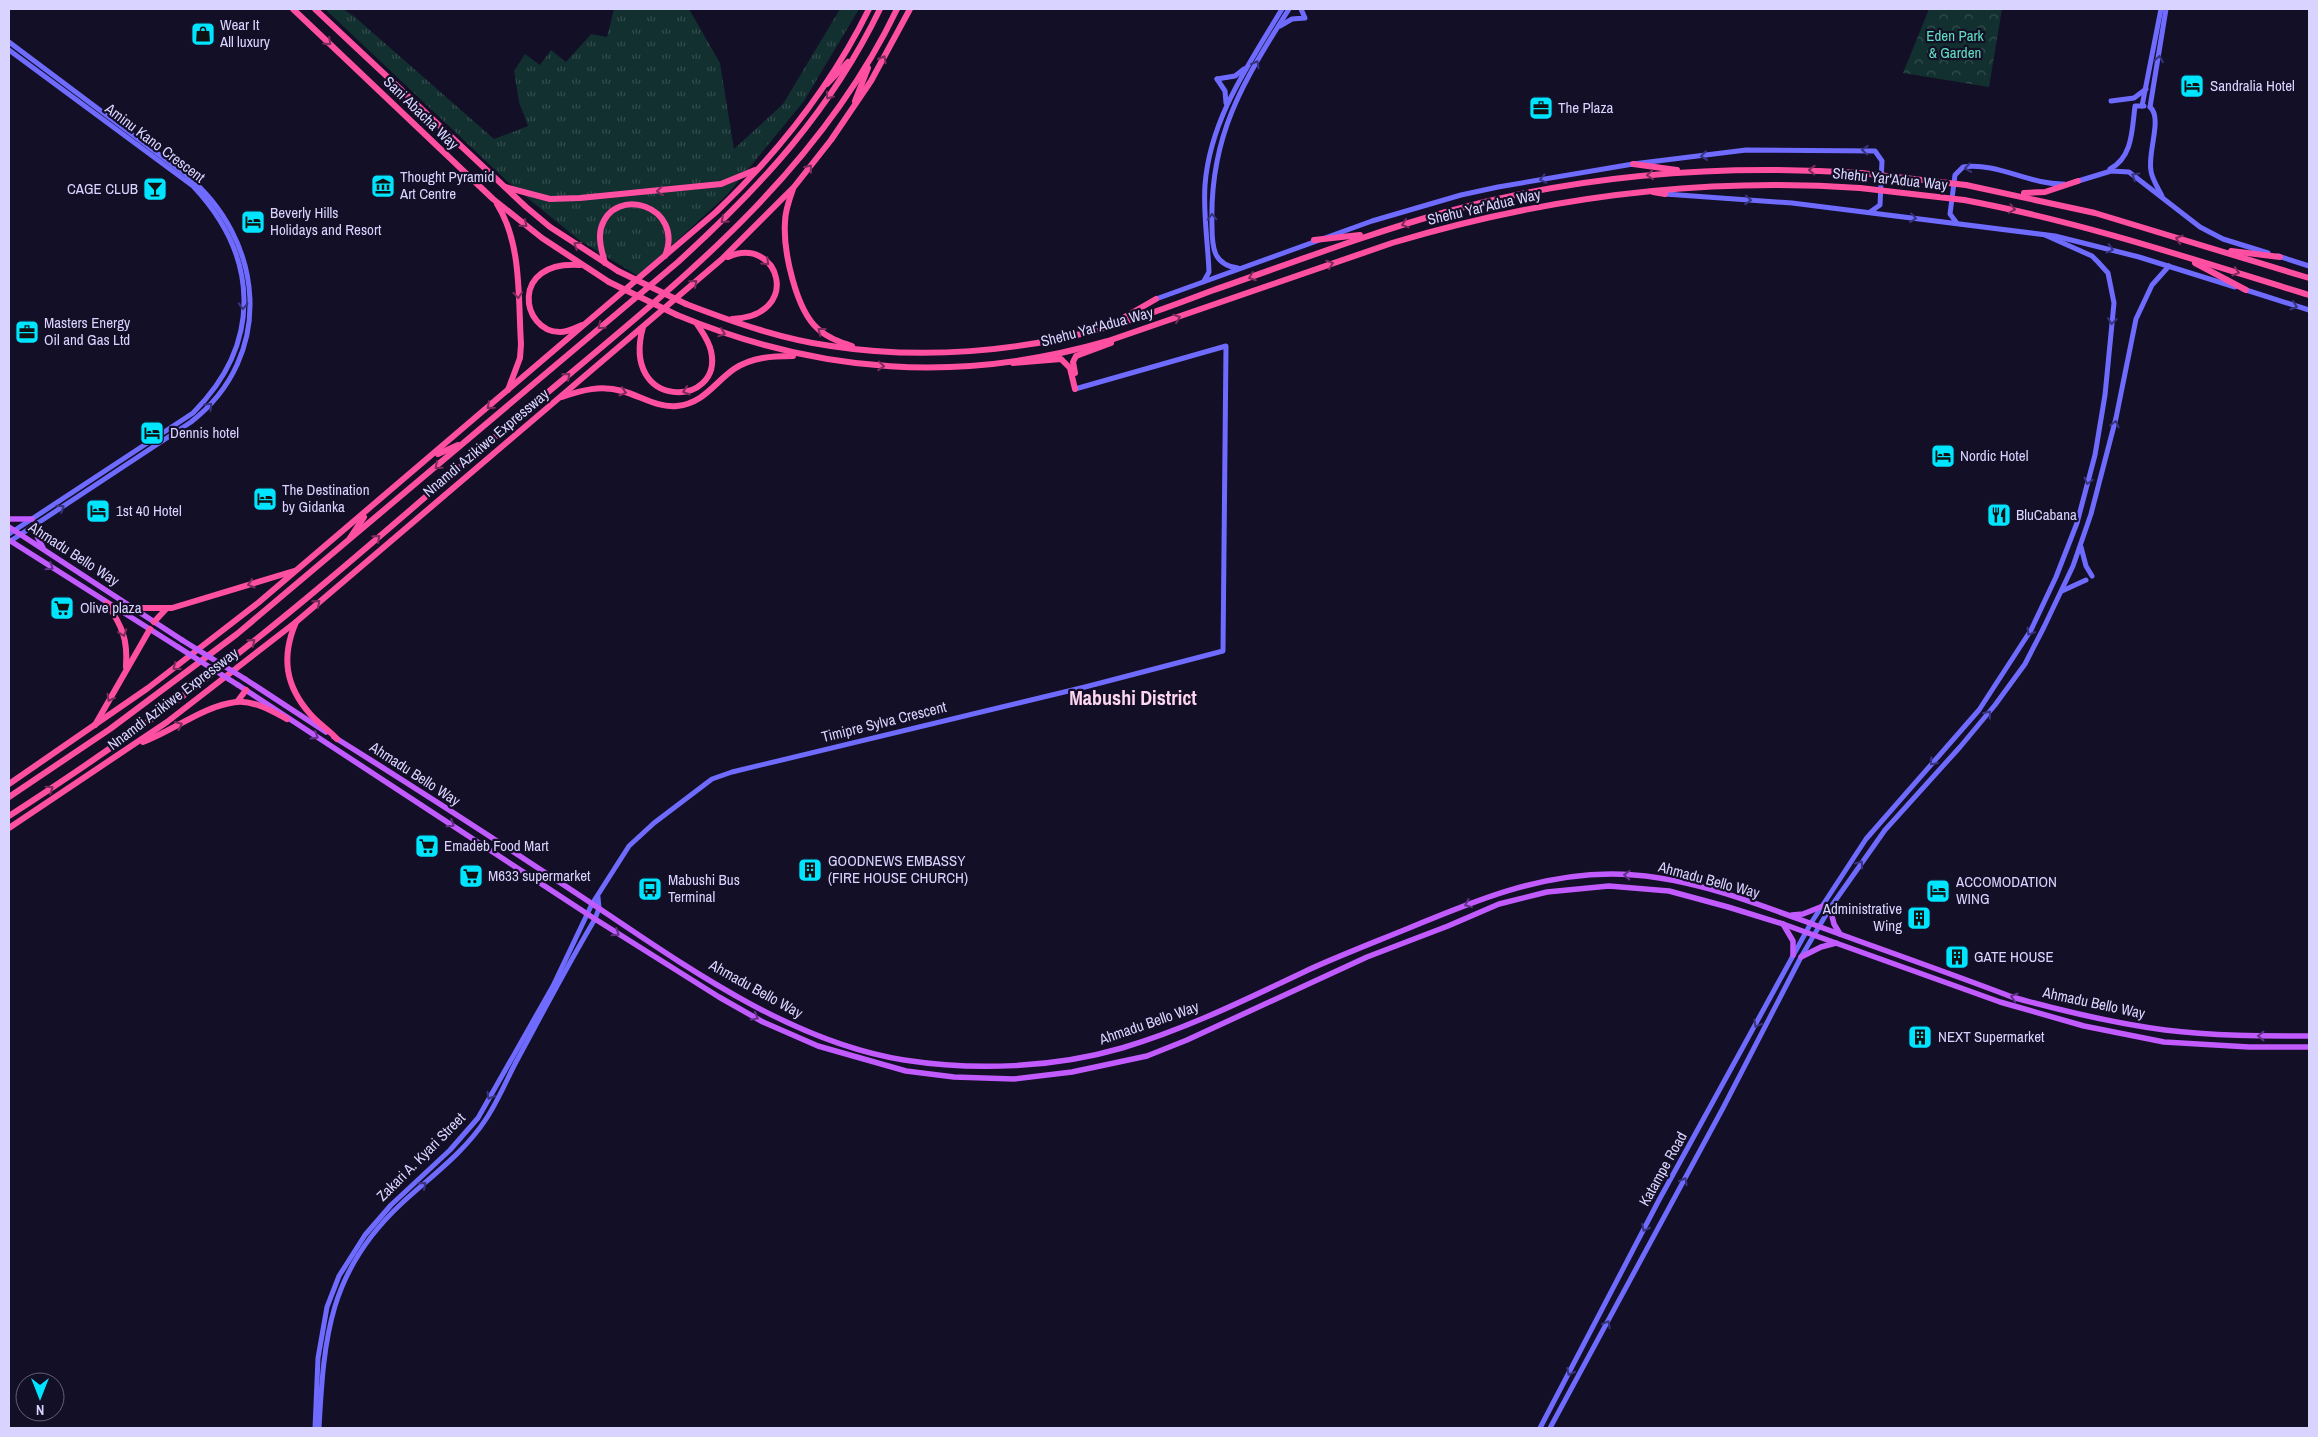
<svg xmlns="http://www.w3.org/2000/svg" width="2318" height="1437" viewBox="0 0 2318 1437" font-family="'Archivo Narrow',sans-serif">
	<style>
		.grass { fill: url(#grass-tufts) }
		.park { fill: url(#park-crowns) }
		.lines { fill: none; stroke-linecap: round; stroke-linejoin: round }
		.secondary { stroke: #6f6bff; stroke-width: 5 }
		.primary { stroke: #c25bff; stroke-width: 5.5 }
		.highway { stroke: #ff4fa3; stroke-width: 6 }
		.primary-bridge { stroke: #c25bff; stroke-width: 5.5 }
		.highway-bridge { stroke: #ff4fa3; stroke-width: 6 }
		.oneway { stroke: #7d2c5e }
		.oneway2 { stroke: #38347d }
		.oneway3 { stroke: #623188 }
		.labels { text-anchor: middle; stroke-width: 4.5; stroke-linejoin: round; paint-order: stroke }
		.poi-label { font-size: 15px; fill: #d9d4ff; stroke: #130f26; text-anchor: start }
		.park-label { font-size: 15px; fill: #5fe0c0; stroke: #130f26 }
		.street-label { font-size: 15px; fill: #d9d4ff; stroke: #130f26 }
		.district-label { font-size: 20px; font-weight: bold; fill: #ffd6f0; stroke: #130f26 }
	</style>
	<defs>
		<pattern id="grass-tufts" width="24" height="20" patternUnits="userSpaceOnUse" patternTransform="scale(1.25)"><rect width="24" height="20" fill="#12302f"/><path d="M3 7l-1-3M5 7V3M7 7l1-3M15 17l-1-3M17 17v-4M19 17l1-3" fill="none" stroke="#344d4e"/></pattern>
		<pattern id="park-crowns" width="20" height="18" patternUnits="userSpaceOnUse" patternTransform="scale(1.25)"><rect width="20" height="18" fill="#12302f"/><path d="M2 6a3 3 0 1 1 6 0M12 15a3 3 0 1 1 6 0" fill="none" stroke="#344d4e"/></pattern>
	</defs>
	<rect width="100%" height="100%" fill="#130f26"/>
	<polygon class="grass" points="325,9 343,9 355,17 494,139 528,126 519,102 514,71 525,54 540,65 551,50 566,62 591,34 607,37 614,9 689,9 720,63 734,149 783,104 840,9 859,9 804,101 727,195 638,276 579,240 508,182"/>
	<polygon class="park" points="1929,9 2002,9 1989,87 1903,73"/>
	<g class="lines">
		<g class="secondary">
			<polyline points="1280,26 1292,19 1305,18 1301,9"/>
			<path d="M9,42L185,174C265,239 276,356 191,422L9,542"/>
			<path d="M9,50L193,186C259,256 263,343 193,413L9,534"/>
			<polyline points="1217,79 1235,76 1244,69"/>
			<polyline points="1217,79 1225,91 1226,103"/>
			<polyline points="2111,101 2134,98 2146,89"/>
			<polyline points="2142,106 2161,9"/>
			<polyline points="2150,107 2166,9"/>
			<path d="M2150,107C2163,118 2147,153 2151,171C2152,179 2158,188 2162,196"/>
			<path d="M2110,169C2133,157 2132,129 2135,106H2144"/>
			<polyline points="2075,182 2111,171 2129,172 2200,227 2223,239 2268,253"/>
			<polyline points="1665,194 1792,203 2055,236 2139,257 2235,287"/>
			<path d="M1956,222L1950,214L1955,175L1963,167C1997,162 2030,185 2064,184"/>
			<polyline points="2278,256 2309,266"/>
			<path d="M1238,268C1213,265 1212,247 1212,226C1209,136 1243,82 1289,9"/>
			<path d="M1204,281L1209,272C1208,243 1203,215 1205,185C1210,119 1249,64 1282,9"/>
			<polyline points="2243,289 2309,310"/>
			<polyline points="1156,299 1372,221 1461,195 1498,187 1633,164 1746,150 1875,151 1882,161 1880,205 1870,212"/>
			<polyline points="2081,547 2086,566 2092,576"/>
			<polyline points="2062,591 2086,580"/>
			<polyline points="315,1428 318,1358 327,1307 339,1276 365,1235 391,1205 450,1150 478,1118 553,986 592,904 629,846 654,823 712,779 732,772 1085,687 1223,651 1226,346 1075,389"/>
			<path d="M319,1428C324,1336 329,1271 401,1204C430,1177 464,1153 486,1119C498,1101 506,1081 516,1062C542,1014 567,966 595,919L599,908L598,897"/>
			<polyline points="1540,1428 1659,1200 1811,923 1866,839 1979,710 2031,630 2056,577 2077,523 2095,455 2105,395 2114,303 2108,273 2098,262 2092,256 2045,235"/>
			<polyline points="1550,1428 1723,1108 1801,957 1830,908 1885,830 1960,747 1995,705 2025,664 2044,627 2073,566 2091,514 2116,418 2136,319 2152,285 2169,266"/>
		</g>
		<g class="primary">
			<polyline points="9,519 32,519"/>
			<polyline points="36,525 36,534 43,548"/>
			<polyline points="9,527 182,640"/>
			<polyline points="9,540 178,647"/>
			<polyline points="245,679 326,732"/>
			<polyline points="238,685 595,919 719,997 763,1022 818,1046 906,1071 954,1077 1014,1079 1072,1072 1147,1056 1187,1040 1367,957 1448,926 1499,904 1547,892 1609,886 1669,891 1728,907 1783,924 2000,1002 2084,1026 2164,1042 2249,1047 2309,1047"/>
			<path d="M334,737C419,790 504,845 588,901C682,964 790,1042 904,1060C975,1071 1054,1068 1122,1048C1186,1029 1247,999 1308,970C1341,955 1375,942 1409,928C1474,901 1539,874 1611,874C1684,874 1755,903 1823,928C1886,951 1949,973 2012,997C2062,1011 2113,1023 2165,1030C2213,1036 2261,1036 2309,1036"/>
			<polyline points="1830,908 1834,924 1840,934"/>
			<polyline points="1792,915 1803,914 1823,906"/>
			<polyline points="1783,924 1793,941 1793,955"/>
			<polyline points="1801,957 1821,947 1836,943"/>
		</g>
		<g class="highway">
			<polyline points="293,9 493,199 542,238 609,282"/>
			<polyline points="315,9 526,207 550,227 618,271"/>
			<polyline points="827,84 848,62"/>
			<polyline points="855,101 868,68"/>
			<polyline points="1633,164 1677,170"/>
			<polyline points="1966,185 2095,213 2309,278"/>
			<polyline points="505,187 550,199 580,198 721,184 755,170"/>
			<path d="M793,189C789,200 785,211 785,222C783,251 796,310 818,329C828,338 840,342 852,346"/>
			<polyline points="1653,192 1665,194"/>
			<polyline points="2024,193 2045,192 2078,181"/>
			<path d="M1964,200C2082,222 2195,260 2309,295"/>
			<path d="M497,204C522,244 518,297 521,344L520,358L508,390"/>
			<polyline points="1314,240 1360,235"/>
			<polyline points="2231,251 2280,257"/>
			<path d="M728,257C779,234 804,316 732,319"/>
			<path d="M605,263C602,252 598,239 601,228C614,184 685,206 665,256"/>
			<polyline points="2195,263 2246,290"/>
			<path d="M580,265C509,260 521,332 560,332C568,332 575,328 582,325"/>
			<path d="M686,304C733,322 781,339 831,346C922,360 1019,352 1108,327C1143,317 1177,304 1211,291C1289,264 1367,234 1446,212C1581,174 1722,164 1861,173"/>
			<path d="M677,315C820,374 959,384 1108,341L1392,243C1545,197 1701,177 1860,188"/>
			<polyline points="1116,322 1156,299"/>
			<path d="M643,327C620,411 724,408 711,351C709,341 702,332 697,324"/>
			<polyline points="1013,363 1061,359 1070,368 1075,389"/>
			<polyline points="1075,373 1073,362 1076,356 1111,343"/>
			<path d="M562,397C582,390 601,385 622,391C641,396 657,408 677,406C704,403 714,383 734,369C752,357 773,356 793,356"/>
			<polyline points="438,454 458,445"/>
			<polyline points="350,538 364,517"/>
			<path d="M107,603C122,627 128,638 126,667"/>
			<polyline points="133,608 172,608 294,571"/>
			<polyline points="154,622 166,609"/>
			<path d="M296,622C281,657 285,686 311,715C319,724 329,730 337,739"/>
			<polyline points="237,702 246,690"/>
			<polyline points="95,725 150,629"/>
			<path d="M143,742C173,731 203,706 236,702C253,700 272,711 287,719"/>
			<path d="M9,784L148,688L258,603L716,212C777,154 832,84 869,9"/>
			<path d="M9,797L110,729L237,634L678,262C762,185 830,112 880,9"/>
			<path d="M9,816C77,772 144,726 208,677C310,599 405,514 502,431C649,305 811,189 897,9"/>
			<polyline points="9,828 167,722 296,622 722,259 794,187 831,140 871,81 910,9"/>
		</g>
		<g class="primary-bridge">
			<polyline points="182,640 245,679"/>
			<polyline points="178,647 238,685"/>
		</g>
		<g class="highway-bridge">
			<polyline points="1861,173 1966,185"/>
			<polyline points="1860,188 1964,200"/>
			<polyline points="618,271 686,304"/>
			<polyline points="609,282 677,315"/>
		</g>
	</g>
	<defs><path id="oneway-chevron" d="M-2-3.5L2.5 0L-2 3.5" fill="none" stroke-width="1.6" stroke-linecap="round" stroke-linejoin="round" transform="scale(1.25)"/></defs>
	<g class="oneway">
		<use href="#oneway-chevron" transform="translate(328 42) rotate(43)"/>
		<use href="#oneway-chevron" transform="translate(883 59) rotate(-60)"/>
		<use href="#oneway-chevron" transform="translate(829 96) rotate(125)"/>
		<use href="#oneway-chevron" transform="translate(809 168) rotate(-52)"/>
		<use href="#oneway-chevron" transform="translate(1812 170) rotate(-178)"/>
		<use href="#oneway-chevron" transform="translate(1650 175) rotate(175)"/>
		<use href="#oneway-chevron" transform="translate(660 191) rotate(174)"/>
		<use href="#oneway-chevron" transform="translate(2012 209) rotate(11)"/>
		<use href="#oneway-chevron" transform="translate(724 220) rotate(138)"/>
		<use href="#oneway-chevron" transform="translate(524 224) rotate(39)"/>
		<use href="#oneway-chevron" transform="translate(1405 224) rotate(162)"/>
		<use href="#oneway-chevron" transform="translate(2179 239) rotate(-162)"/>
		<use href="#oneway-chevron" transform="translate(577 245) rotate(-147)"/>
		<use href="#oneway-chevron" transform="translate(766 262) rotate(44)"/>
		<use href="#oneway-chevron" transform="translate(1330 264) rotate(-19)"/>
		<use href="#oneway-chevron" transform="translate(2236 272) rotate(17)"/>
		<use href="#oneway-chevron" transform="translate(1252 277) rotate(160)"/>
		<use href="#oneway-chevron" transform="translate(694 283) rotate(-41)"/>
		<use href="#oneway-chevron" transform="translate(518 295) rotate(86)"/>
		<use href="#oneway-chevron" transform="translate(1177 318) rotate(-19)"/>
		<use href="#oneway-chevron" transform="translate(601 326) rotate(140)"/>
		<use href="#oneway-chevron" transform="translate(821 331) rotate(-142)"/>
		<use href="#oneway-chevron" transform="translate(722 333) rotate(19)"/>
		<use href="#oneway-chevron" transform="translate(881 366) rotate(4)"/>
		<use href="#oneway-chevron" transform="translate(567 376) rotate(-41)"/>
		<use href="#oneway-chevron" transform="translate(686 391) rotate(163)"/>
		<use href="#oneway-chevron" transform="translate(623 392) rotate(17)"/>
		<use href="#oneway-chevron" transform="translate(490 406) rotate(139)"/>
		<use href="#oneway-chevron" transform="translate(438 466) rotate(139)"/>
		<use href="#oneway-chevron" transform="translate(377 538) rotate(-41)"/>
		<use href="#oneway-chevron" transform="translate(251 584) rotate(163)"/>
		<use href="#oneway-chevron" transform="translate(317 603) rotate(-41)"/>
		<use href="#oneway-chevron" transform="translate(123 633) rotate(71)"/>
		<use href="#oneway-chevron" transform="translate(252 642) rotate(-39)"/>
		<use href="#oneway-chevron" transform="translate(176 667) rotate(143)"/>
		<use href="#oneway-chevron" transform="translate(110 698) rotate(119)"/>
		<use href="#oneway-chevron" transform="translate(179 725) rotate(-25)"/>
		<use href="#oneway-chevron" transform="translate(50 789) rotate(-33)"/>
	</g>
	<g class="oneway2">
		<use href="#oneway-chevron" transform="translate(2159 59) rotate(-81)"/>
		<use href="#oneway-chevron" transform="translate(1256 64) rotate(-61)"/>
		<use href="#oneway-chevron" transform="translate(1865 150) rotate(-176)"/>
		<use href="#oneway-chevron" transform="translate(1704 156) rotate(172)"/>
		<use href="#oneway-chevron" transform="translate(1968 168) rotate(172)"/>
		<use href="#oneway-chevron" transform="translate(2135 176) rotate(-149)"/>
		<use href="#oneway-chevron" transform="translate(1543 179) rotate(169)"/>
		<use href="#oneway-chevron" transform="translate(1748 200) rotate(4)"/>
		<use href="#oneway-chevron" transform="translate(1212 217) rotate(-91)"/>
		<use href="#oneway-chevron" transform="translate(1913 218) rotate(7)"/>
		<use href="#oneway-chevron" transform="translate(2110 249) rotate(15)"/>
		<use href="#oneway-chevron" transform="translate(243 306) rotate(92)"/>
		<use href="#oneway-chevron" transform="translate(2294 306) rotate(18)"/>
		<use href="#oneway-chevron" transform="translate(2112 321) rotate(97)"/>
		<use href="#oneway-chevron" transform="translate(209 406) rotate(-47)"/>
		<use href="#oneway-chevron" transform="translate(2115 424) rotate(-77)"/>
		<use href="#oneway-chevron" transform="translate(2088 481) rotate(105)"/>
		<use href="#oneway-chevron" transform="translate(61 508) rotate(-33)"/>
		<use href="#oneway-chevron" transform="translate(2030 632) rotate(121)"/>
		<use href="#oneway-chevron" transform="translate(1988 714) rotate(-51)"/>
		<use href="#oneway-chevron" transform="translate(1933 762) rotate(131)"/>
		<use href="#oneway-chevron" transform="translate(1860 864) rotate(-55)"/>
		<use href="#oneway-chevron" transform="translate(1757 1024) rotate(119)"/>
		<use href="#oneway-chevron" transform="translate(490 1096) rotate(120)"/>
		<use href="#oneway-chevron" transform="translate(1684 1181) rotate(-62)"/>
		<use href="#oneway-chevron" transform="translate(423 1185) rotate(-41)"/>
		<use href="#oneway-chevron" transform="translate(1645 1228) rotate(117)"/>
		<use href="#oneway-chevron" transform="translate(1607 1324) rotate(-62)"/>
		<use href="#oneway-chevron" transform="translate(1570 1372) rotate(118)"/>
	</g>
	<g class="oneway3">
		<use href="#oneway-chevron" transform="translate(50 567) rotate(33)"/>
		<use href="#oneway-chevron" transform="translate(315 736) rotate(32)"/>
		<use href="#oneway-chevron" transform="translate(451 824) rotate(33)"/>
		<use href="#oneway-chevron" transform="translate(1627 875) rotate(-177)"/>
		<use href="#oneway-chevron" transform="translate(1468 904) rotate(158)"/>
		<use href="#oneway-chevron" transform="translate(616 933) rotate(33)"/>
		<use href="#oneway-chevron" transform="translate(2014 997) rotate(-163)"/>
		<use href="#oneway-chevron" transform="translate(755 1017) rotate(29)"/>
		<use href="#oneway-chevron" transform="translate(2261 1036) rotate(-180)"/>
	</g>
	<defs>
		<g id="shop-square" transform="scale(1.25)"><rect x="-9" y="-9" width="18" height="18" rx="4" fill="#00e5ff" stroke="#130f26"/><path d="M-5-2.5h2.3a2.7 3.5 0 0 1 5.4 0H5L5.5 6h-11ZM-1.5-2.5h3a1.5 2.3 0 0 0-3 0Z" fill="#111"/></g>
		<g id="hotel-square" transform="scale(1.25)"><rect x="-9" y="-9" width="18" height="18" rx="4" fill="#00e5ff" stroke="#130f26"/><path d="M-6-4.5h1.5V1H6V5H4.5V3h-9V5H-6ZM-4 0a1.8 1.8 0 1 1 3.6 0ZM.5 0V-2.5h3Q6-2.5 6 0Z" fill="#111"/></g>
		<g id="office-square" transform="scale(1.25)"><rect x="-9" y="-9" width="18" height="18" rx="4" fill="#00e5ff" stroke="#130f26"/><path d="M-6-3h4V-5.5h4V-3h4V5H-6ZM-1-4.5V-3h2v-1.5ZM-6 0V1H6V0Z" fill="#111"/></g>
		<g id="museum-square" transform="scale(1.25)"><rect x="-9" y="-9" width="18" height="18" rx="4" fill="#00e5ff" stroke="#130f26"/><path d="M0-6L6-3V-2H-6V-3ZM-5-1h2V3h-2ZM-1-1h2V3h-2ZM3-1h2V3H3ZM-6 4H6V6H-6Z" fill="#111"/></g>
		<g id="bar-square" transform="scale(1.25)"><rect x="-9" y="-9" width="18" height="18" rx="4" fill="#00e5ff" stroke="#130f26"/><path d="M-6-5H6L.8 .8V4.5H3.5V6h-7V4.5H-.8V.8Z" fill="#111"/></g>
		<g id="restaurant-square" transform="scale(1.25)"><rect x="-9" y="-9" width="18" height="18" rx="4" fill="#00e5ff" stroke="#130f26"/><path d="M-5-6h1v4h1v-4h1v4h1v-4h1v5L-1.5 .5V6h-2V.5L-5-1ZM5-6V6H3V1.5H1.5Q1.5-4 5-6Z" fill="#111"/></g>
		<g id="supermarket-square" transform="scale(1.25)"><rect x="-9" y="-9" width="18" height="18" rx="4" fill="#00e5ff" stroke="#130f26"/><path d="M-6-5.5h2.5l.6 2H6L4.5 2H-2.5L-4.4-4H-6ZM-1.5 3.2a1.3 1.3 0 1 0 .1 0ZM3 3.2a1.3 1.3 0 1 0 .1 0Z" fill="#111"/></g>
		<g id="building-square" transform="scale(1.25)"><rect x="-9" y="-9" width="18" height="18" rx="4" fill="#00e5ff" stroke="#130f26"/><path d="M-4-6H4V6H1V3H-1V6H-4ZM-2.5-4.3h1.7v1.8h-1.7ZM.8-4.3h1.7v1.8H.8ZM-2.5-1h1.7V.8h-1.7ZM.8-1h1.7V.8H.8Z" fill="#111"/></g>
		<g id="bus-square" transform="scale(1.25)"><rect x="-9" y="-9" width="18" height="18" rx="4" fill="#00e5ff" stroke="#130f26"/><path d="M-5-6H5V4H4V6H2V4H-2V6H-4V4H-5ZM-3.5-4V0h7V-4ZM-3.5 1.2v1.5H-2V1.2ZM2 1.2v1.5H3.5V1.2Z" fill="#111"/></g>
	</defs>
	<g fill-rule="evenodd">
		<use href="#shop-square" x="203" y="34"/>
		<use href="#hotel-square" x="2192" y="86"/>
		<use href="#office-square" x="1541" y="108"/>
		<use href="#museum-square" x="383" y="186"/>
		<use href="#bar-square" x="155" y="189"/>
		<use href="#hotel-square" x="253" y="222"/>
		<use href="#office-square" x="27" y="332"/>
		<use href="#hotel-square" x="152" y="433"/>
		<use href="#hotel-square" x="1943" y="456"/>
		<use href="#hotel-square" x="265" y="499"/>
		<use href="#hotel-square" x="98" y="511"/>
		<use href="#restaurant-square" x="1999" y="515"/>
		<use href="#supermarket-square" x="62" y="608"/>
		<use href="#supermarket-square" x="427" y="846"/>
		<use href="#building-square" x="810" y="870"/>
		<use href="#supermarket-square" x="471" y="876"/>
		<use href="#bus-square" x="650" y="889"/>
		<use href="#hotel-square" x="1938" y="891"/>
		<use href="#building-square" x="1919" y="918"/>
		<use href="#building-square" x="1957" y="957"/>
		<use href="#building-square" x="1920" y="1037"/>
	</g>
	<g class="labels">
		<g class="poi-label">
			<text x="220" y="30">Wear It<tspan x="220" dy="17">All luxury</tspan></text>
			<text x="2210" y="91">Sandralia Hotel</text>
			<text x="1558" y="113">The Plaza</text>
			<text x="400" y="182">Thought Pyramid<tspan x="400" dy="17">Art Centre</tspan></text>
			<text x="138" y="194" text-anchor="end">CAGE CLUB</text>
			<text x="270" y="218">Beverly Hills<tspan x="270" dy="17">Holidays and Resort</tspan></text>
			<text x="44" y="328">Masters Energy<tspan x="44" dy="17">Oil and Gas Ltd</tspan></text>
			<text x="170" y="438">Dennis hotel</text>
			<text x="1960" y="461">Nordic Hotel</text>
			<text x="282" y="495">The Destination<tspan x="282" dy="17">by Gidanka</tspan></text>
			<text x="116" y="516">1st 40 Hotel</text>
			<text x="2016" y="520">BluCabana</text>
			<text x="80" y="613">Olive plaza</text>
			<text x="444" y="851">Emadeb Food Mart</text>
			<text x="828" y="866">GOODNEWS EMBASSY<tspan x="828" dy="17">(FIRE HOUSE CHURCH)</tspan></text>
			<text x="488" y="881">M633 supermarket</text>
			<text x="668" y="885">Mabushi Bus<tspan x="668" dy="17">Terminal</tspan></text>
			<text x="1956" y="887">ACCOMODATION<tspan x="1956" dy="17">WING</tspan></text>
			<text x="1902" y="914" text-anchor="end">Administrative<tspan x="1902" dy="17">Wing</tspan></text>
			<text x="1974" y="962">GATE HOUSE</text>
			<text x="1938" y="1042">NEXT Supermarket</text>
		</g>
		<g class="park-label">
			<text x="1955" y="41">Eden Park<tspan x="1955" dy="17">&amp; Garden</tspan></text>
		</g>
		<g class="street-label">
			<text transform="translate(421 113) rotate(44)" y="5">Sani Abacha Way</text>
			<text transform="translate(155 143) rotate(37)" y="5">Aminu Kano Crescent</text>
			<text transform="translate(1890 179) rotate(6)" y="5">Shehu Yar'Adua Way</text>
			<text transform="translate(1484 207) rotate(-13)" y="5">Shehu Yar'Adua Way</text>
			<text transform="translate(1097 327) rotate(-15)" y="5">Shehu Yar'Adua Way</text>
			<text transform="translate(486 443) rotate(-40)" y="5">Nnamdi Azikiwe Expressway</text>
			<text transform="translate(74 554) rotate(33)" y="5">Ahmadu Bello Way</text>
			<text transform="translate(173 699) rotate(-37)" y="5">Nnamdi Azikiwe Expressway</text>
			<text transform="translate(884 722) rotate(-14)" y="5">Timipre Sylva Crescent</text>
			<text transform="translate(415 774) rotate(33)" y="5">Ahmadu Bello Way</text>
			<text transform="translate(1709 880) rotate(15)" y="5">Ahmadu Bello Way</text>
			<text transform="translate(756 989) rotate(29)" y="5">Ahmadu Bello Way</text>
			<text transform="translate(2094 1003) rotate(12)" y="5">Ahmadu Bello Way</text>
			<text transform="translate(1149 1023) rotate(-19)" y="5">Ahmadu Bello Way</text>
			<text transform="translate(421 1157) rotate(-45)" y="5">Zakari A. Kyari Street</text>
			<text transform="translate(1663 1169) rotate(-61)" y="5">Katampe Road</text>
		</g>
		<g class="district-label">
			<text x="1133" y="705">Mabushi District</text>
		</g>
	</g>
	<rect width="2318" height="1437" fill="none" stroke="#d9d4ff" stroke-width="20"/>
	<g transform="translate(40 1397) rotate(180)"><circle r="24" fill="#130f26" stroke="#625e7d"/>
	<path d="M0-4L9 19L0 12L-9 19Z" fill="#00e5ff"/>
	<text y="-8" font-size="14" font-weight="bold" text-anchor="middle" fill="#d9d4ff">N</text>
	</g>
</svg>
